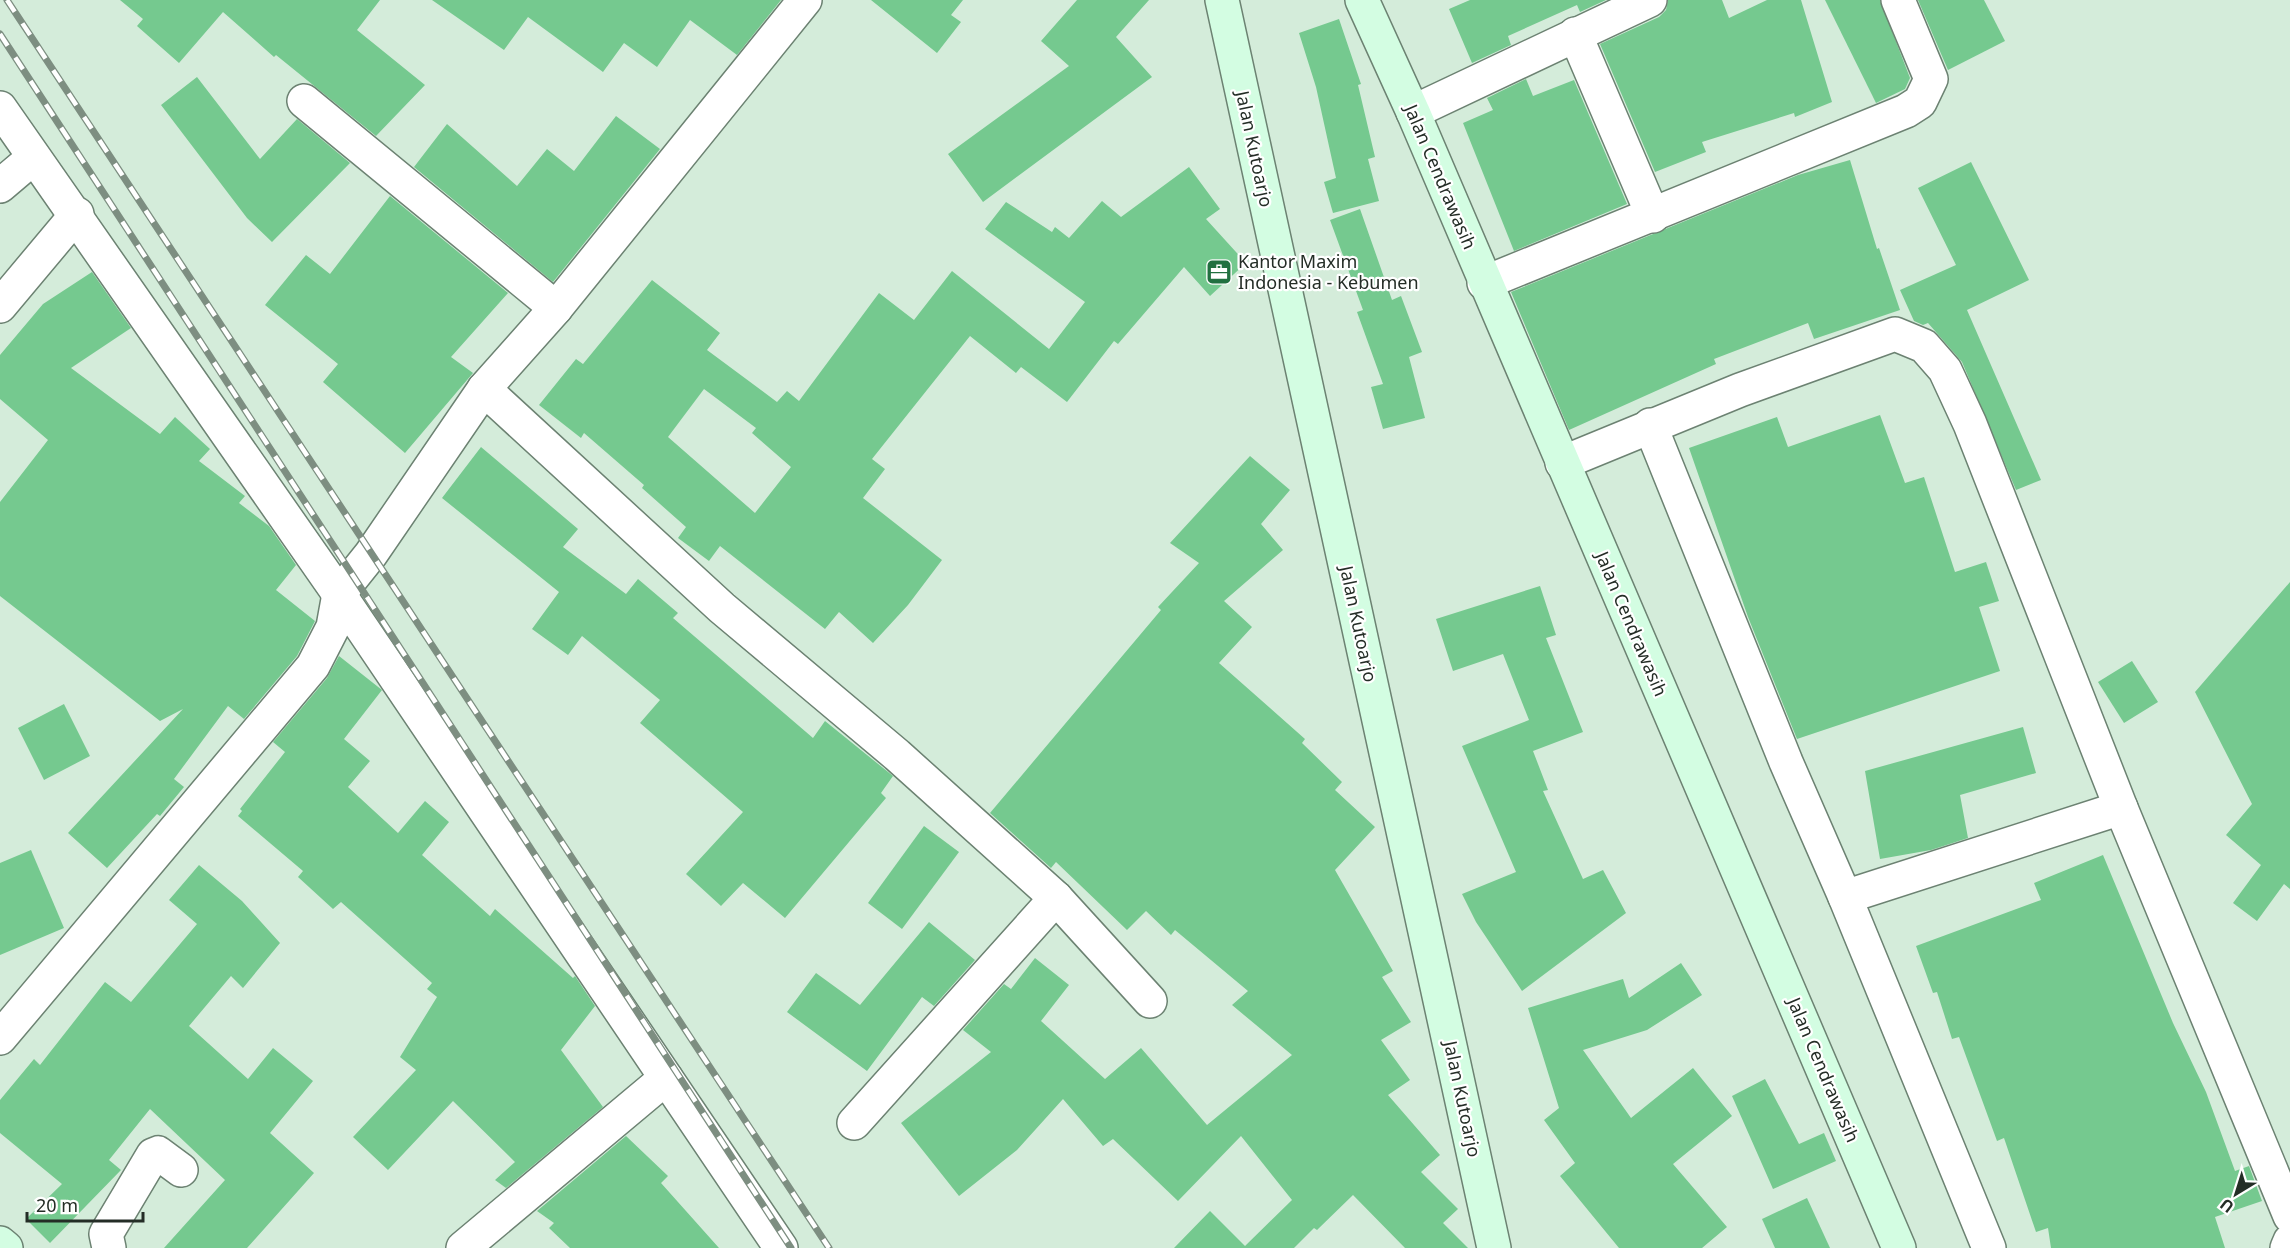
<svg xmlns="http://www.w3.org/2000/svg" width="2290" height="1248" viewBox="0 0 2290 1248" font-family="'Noto Sans',sans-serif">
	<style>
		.building { fill: #75c98f; fill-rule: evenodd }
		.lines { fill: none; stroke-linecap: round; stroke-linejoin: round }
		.street-casing { stroke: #6c8272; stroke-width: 36 }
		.secondary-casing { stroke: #6c8272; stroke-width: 36 }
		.street { stroke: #fff; stroke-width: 33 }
		.secondary { stroke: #d3fde2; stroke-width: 33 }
		.rail-casing { stroke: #7d8e81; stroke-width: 7 }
		.rail { stroke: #fff; stroke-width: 4.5; stroke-dasharray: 14; stroke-linecap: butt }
		.labels { text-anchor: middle; stroke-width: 4.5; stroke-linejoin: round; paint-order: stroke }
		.street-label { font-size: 18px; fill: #242d26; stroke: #fff }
		.poi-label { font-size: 18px; fill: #242d26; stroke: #fff; text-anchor: start }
	</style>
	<rect width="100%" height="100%" fill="#d4ecda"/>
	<g class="building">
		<polygon points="120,0 380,0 357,30 425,85 376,136 276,55 274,57 223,12 179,63 137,26 143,19"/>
		<polygon points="432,0 781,0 737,55 690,20 657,67 624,43 603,72 528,17 504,50"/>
		<polygon points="871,0 963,0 951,15 961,22 937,53"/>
		<polygon points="1077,0 1149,0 1116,37 1152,77 983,202 948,154 1069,66 1041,41"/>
		<polygon points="1470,0 1606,0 1580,12 1577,5 1508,36 1511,45 1472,63 1449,9"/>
		<polygon points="1668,0 1722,0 1729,18 1767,0 1801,0 1832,102 1795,117 1794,113 1702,142 1706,152 1655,172 1600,44 1659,17 1666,10"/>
		<polygon points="1825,0 1880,0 1910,78 1905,89 1876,103"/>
		<polygon points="1918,0 1984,0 2005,41 1948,70"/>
		<polygon points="1339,19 1361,84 1358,85 1375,157 1368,159 1379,201 1333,213 1324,182 1336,178 1316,87 1299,33"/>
		<polygon points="197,77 260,159 297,119 350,163 272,242 247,218 161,105"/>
		<polygon points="1526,79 1533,96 1574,80 1627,204 1514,251 1463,123 1493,110 1487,98"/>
		<polygon points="616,116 660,149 553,282 414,167 447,124 517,186 547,149 574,171"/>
		<polygon points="1850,160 1877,249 1879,248 1900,310 1814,339 1808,323 1714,359 1716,364 1569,430 1511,292 1798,175"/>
		<polygon points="1971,162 2029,280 1967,310 2041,480 2016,490 1962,362 1928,323 1923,325 1914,321 1900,290 1956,265 1918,188"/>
		<path d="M1189,167L1220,209L1206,219L1246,263L1210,296L1184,267L1118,344L1114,341L1067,402L1021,367L1016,373L970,336L872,459L885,469L863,498L942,560L908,605L873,643L839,612L825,629L720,546L709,561L678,538L686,527L642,488L644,485L584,433L581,438L539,405L576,359L583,364L652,280L720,333L707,350L777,402L787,391L799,401L879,293L914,320L952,271L1049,349L1085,302L985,229L1006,202L1052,232L1055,227L1069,238L1102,201L1121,217ZM704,389L756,428L752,433L791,467L755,513L668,437Z"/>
		<polygon points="390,196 508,293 451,357 473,373 405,453 323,382 338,364 265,305 306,255 330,274"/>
		<polygon points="1360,209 1392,300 1401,296 1422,352 1409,357 1425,418 1383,429 1371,387 1383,384 1357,312 1363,310 1330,220"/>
		<polygon points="92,272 131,328 71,368 160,434 175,417 210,449 199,461 245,496 239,503 269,526 296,565 276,590 315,621 297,656 244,719 228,706 174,779 184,787 160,816 157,814 107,868 68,833 183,709 160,721 0,596 0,502 48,440 0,399 0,355 43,304"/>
		<polygon points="1880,415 1905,483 1924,477 1955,572 1986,562 1999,601 1979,607 2000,671 1797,739 1748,617 1689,448 1777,417 1788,447"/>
		<polygon points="481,447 578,529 563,547 626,594 638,579 678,613 673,618 813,738 825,721 893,776 881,793 886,798 785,918 743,883 721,906 686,874 743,812 640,723 660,700 582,636 568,655 532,629 559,592 442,498"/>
		<polygon points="1250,456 1290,490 1261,524 1283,550 1224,601 1252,627 1219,663 1305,739 1302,743 1342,782 1335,790 1375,827 1335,870 1393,971 1382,977 1411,1022 1381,1040 1410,1080 1388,1095 1440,1155 1421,1172 1458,1209 1443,1223 1468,1248 1405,1248 1353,1195 1317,1230 1314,1228 1294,1248 1174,1248 1210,1211 1245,1246 1292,1200 1241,1136 1178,1201 1113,1139 1103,1146 1063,1099 1017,1150 959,1196 901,1123 991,1052 963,1030 1004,984 1011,989 1035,958 1069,985 1041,1021 1105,1079 1141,1048 1207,1125 1292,1055 1232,1005 1248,991 1175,930 1171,935 1146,911 1127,930 1056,862 1051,868 990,813 1161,610 1158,607 1199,563 1170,543"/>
		<polygon points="2290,582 2290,889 2284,884 2257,921 2233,903 2261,865 2226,835 2252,804 2195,692"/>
		<polygon points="1540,586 1556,635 1546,638 1583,732 1533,751 1548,790 1543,791 1583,879 1603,870 1626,913 1522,991 1476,922 1462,894 1516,872 1462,746 1529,720 1503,654 1453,671 1436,619"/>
		<polygon points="339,656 382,690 344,739 370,761 348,787 398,833 425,801 449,822 422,855 490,916 495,909 573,978 575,976 595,1006 561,1050 603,1107 506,1188 495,1180 515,1162 453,1101 388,1170 353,1137 416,1070 400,1057 437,997 427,989 432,983 341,902 333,909 298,877 303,871 238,816 242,811 240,809 285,752 273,742 327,678"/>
		<polygon points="2132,661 2158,702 2124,723 2098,682"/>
		<polygon points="64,704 90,756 44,780 18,728"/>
		<polygon points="2023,727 2036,773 1960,795 1968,838 1931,850 1880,859 1865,771"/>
		<polygon points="924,826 959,852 902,929 868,903"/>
		<polygon points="31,850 64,928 0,955 0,863"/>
		<polygon points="2103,855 2173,1023 2206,1092 2235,1171 2249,1166 2262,1201 2215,1217 2225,1248 2051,1248 2048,1228 2036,1232 2004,1138 1997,1141 1959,1037 1952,1039 1937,992 1933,993 1916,946 2041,900 2034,883"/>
		<polygon points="199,865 242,901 280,943 243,988 231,976 189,1026 248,1079 273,1048 313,1081 270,1133 314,1173 247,1248 164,1248 225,1180 150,1109 109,1160 121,1170 50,1243 26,1219 62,1184 0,1133 0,1100 34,1059 40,1065 105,982 131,1002 197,924 169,900"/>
		<polygon points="929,922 975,960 934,1006 922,997 867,1071 787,1012 816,973 860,1005"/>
		<polygon points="1681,963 1702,995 1647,1030 1583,1050 1631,1118 1693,1068 1732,1116 1673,1164 1727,1227 1702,1248 1619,1248 1560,1176 1575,1163 1544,1120 1559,1108 1528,1008 1623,979 1629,998"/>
		<polygon points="1765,1079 1799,1144 1824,1133 1836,1161 1773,1189 1732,1096"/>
		<polygon points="626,1136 668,1176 661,1183 719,1248 570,1248 549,1228 554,1223 537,1211"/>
		<polygon points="1807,1198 1830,1248 1775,1248 1762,1219"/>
	</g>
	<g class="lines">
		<g class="street-casing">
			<g id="street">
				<polyline points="1575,34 1653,216"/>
				<polyline points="304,101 556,308"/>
				<polyline points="0,108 339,594 781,1248"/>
				<polyline points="1413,112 1650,0"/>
				<polyline points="0,186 33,158"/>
				<polyline points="1484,283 1906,111 1920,102 1931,79 1898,0"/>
				<polyline points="0,306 77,214"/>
				<polyline points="484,389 722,608 897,755 1056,898 1150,1001"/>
				<polyline points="1650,425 1786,762 1845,897 1989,1248"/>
				<polyline points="1562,463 1740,390 1895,334 1924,346 1945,370 1970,424 2121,808 2290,1216"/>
				<polyline points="1845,897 2121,808"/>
				<polyline points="0,1038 313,666 333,627 339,594 371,554 484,389 556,308 805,0"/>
				<polyline points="854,1123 1056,898"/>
				<polyline points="109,1248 106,1234 153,1155 158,1153 181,1170"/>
				<polyline points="463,1248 666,1078"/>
				<polyline points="2287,1248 2290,1241"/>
			</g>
		</g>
		<g class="secondary-casing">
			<g id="secondary">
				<polyline points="1222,0 1494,1248"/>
				<polyline points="1362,0 1413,112 1899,1248"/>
				<polyline points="0,1243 6,1248"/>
			</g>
		</g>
		<use href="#street" class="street"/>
		<use href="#secondary" class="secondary"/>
		<g class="rail-casing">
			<g id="rail">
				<polyline points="7,0 829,1248"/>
				<polyline points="0,34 791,1248"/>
			</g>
		</g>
		<use href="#rail" class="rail"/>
	</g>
	<defs>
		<g id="office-square" transform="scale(1.35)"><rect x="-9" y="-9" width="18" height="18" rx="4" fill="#217040" stroke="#fff"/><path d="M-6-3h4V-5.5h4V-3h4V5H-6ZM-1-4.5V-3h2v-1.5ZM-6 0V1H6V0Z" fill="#fff"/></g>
	</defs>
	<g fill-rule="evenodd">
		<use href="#office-square" x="1219" y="272"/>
	</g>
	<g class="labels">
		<g class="street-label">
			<text transform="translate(1254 149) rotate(78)" y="6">Jalan Kutoarjo</text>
			<text transform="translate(1440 177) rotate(67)" y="6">Jalan Cendrawasih</text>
			<text transform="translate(1358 624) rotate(78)" y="6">Jalan Kutoarjo</text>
			<text transform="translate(1631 624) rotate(67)" y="6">Jalan Cendrawasih</text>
			<text transform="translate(1823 1070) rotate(67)" y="6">Jalan Cendrawasih</text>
			<text transform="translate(1462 1099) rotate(78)" y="6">Jalan Kutoarjo</text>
		</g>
		<g class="poi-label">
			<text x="1238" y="268">Kantor Maxim<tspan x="1238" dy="21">Indonesia - Kebumen</tspan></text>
		</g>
	</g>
	<g transform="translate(2236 1194) rotate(218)" stroke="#ffffff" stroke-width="4.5" paint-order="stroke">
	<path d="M0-4.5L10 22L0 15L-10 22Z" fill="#242d26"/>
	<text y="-9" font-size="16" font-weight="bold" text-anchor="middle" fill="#242d26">U</text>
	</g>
	<path d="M27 1212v9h116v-9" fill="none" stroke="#242d26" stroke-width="3"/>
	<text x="36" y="1212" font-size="18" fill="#242d26" stroke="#ffffff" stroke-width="4.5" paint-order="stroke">20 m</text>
</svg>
